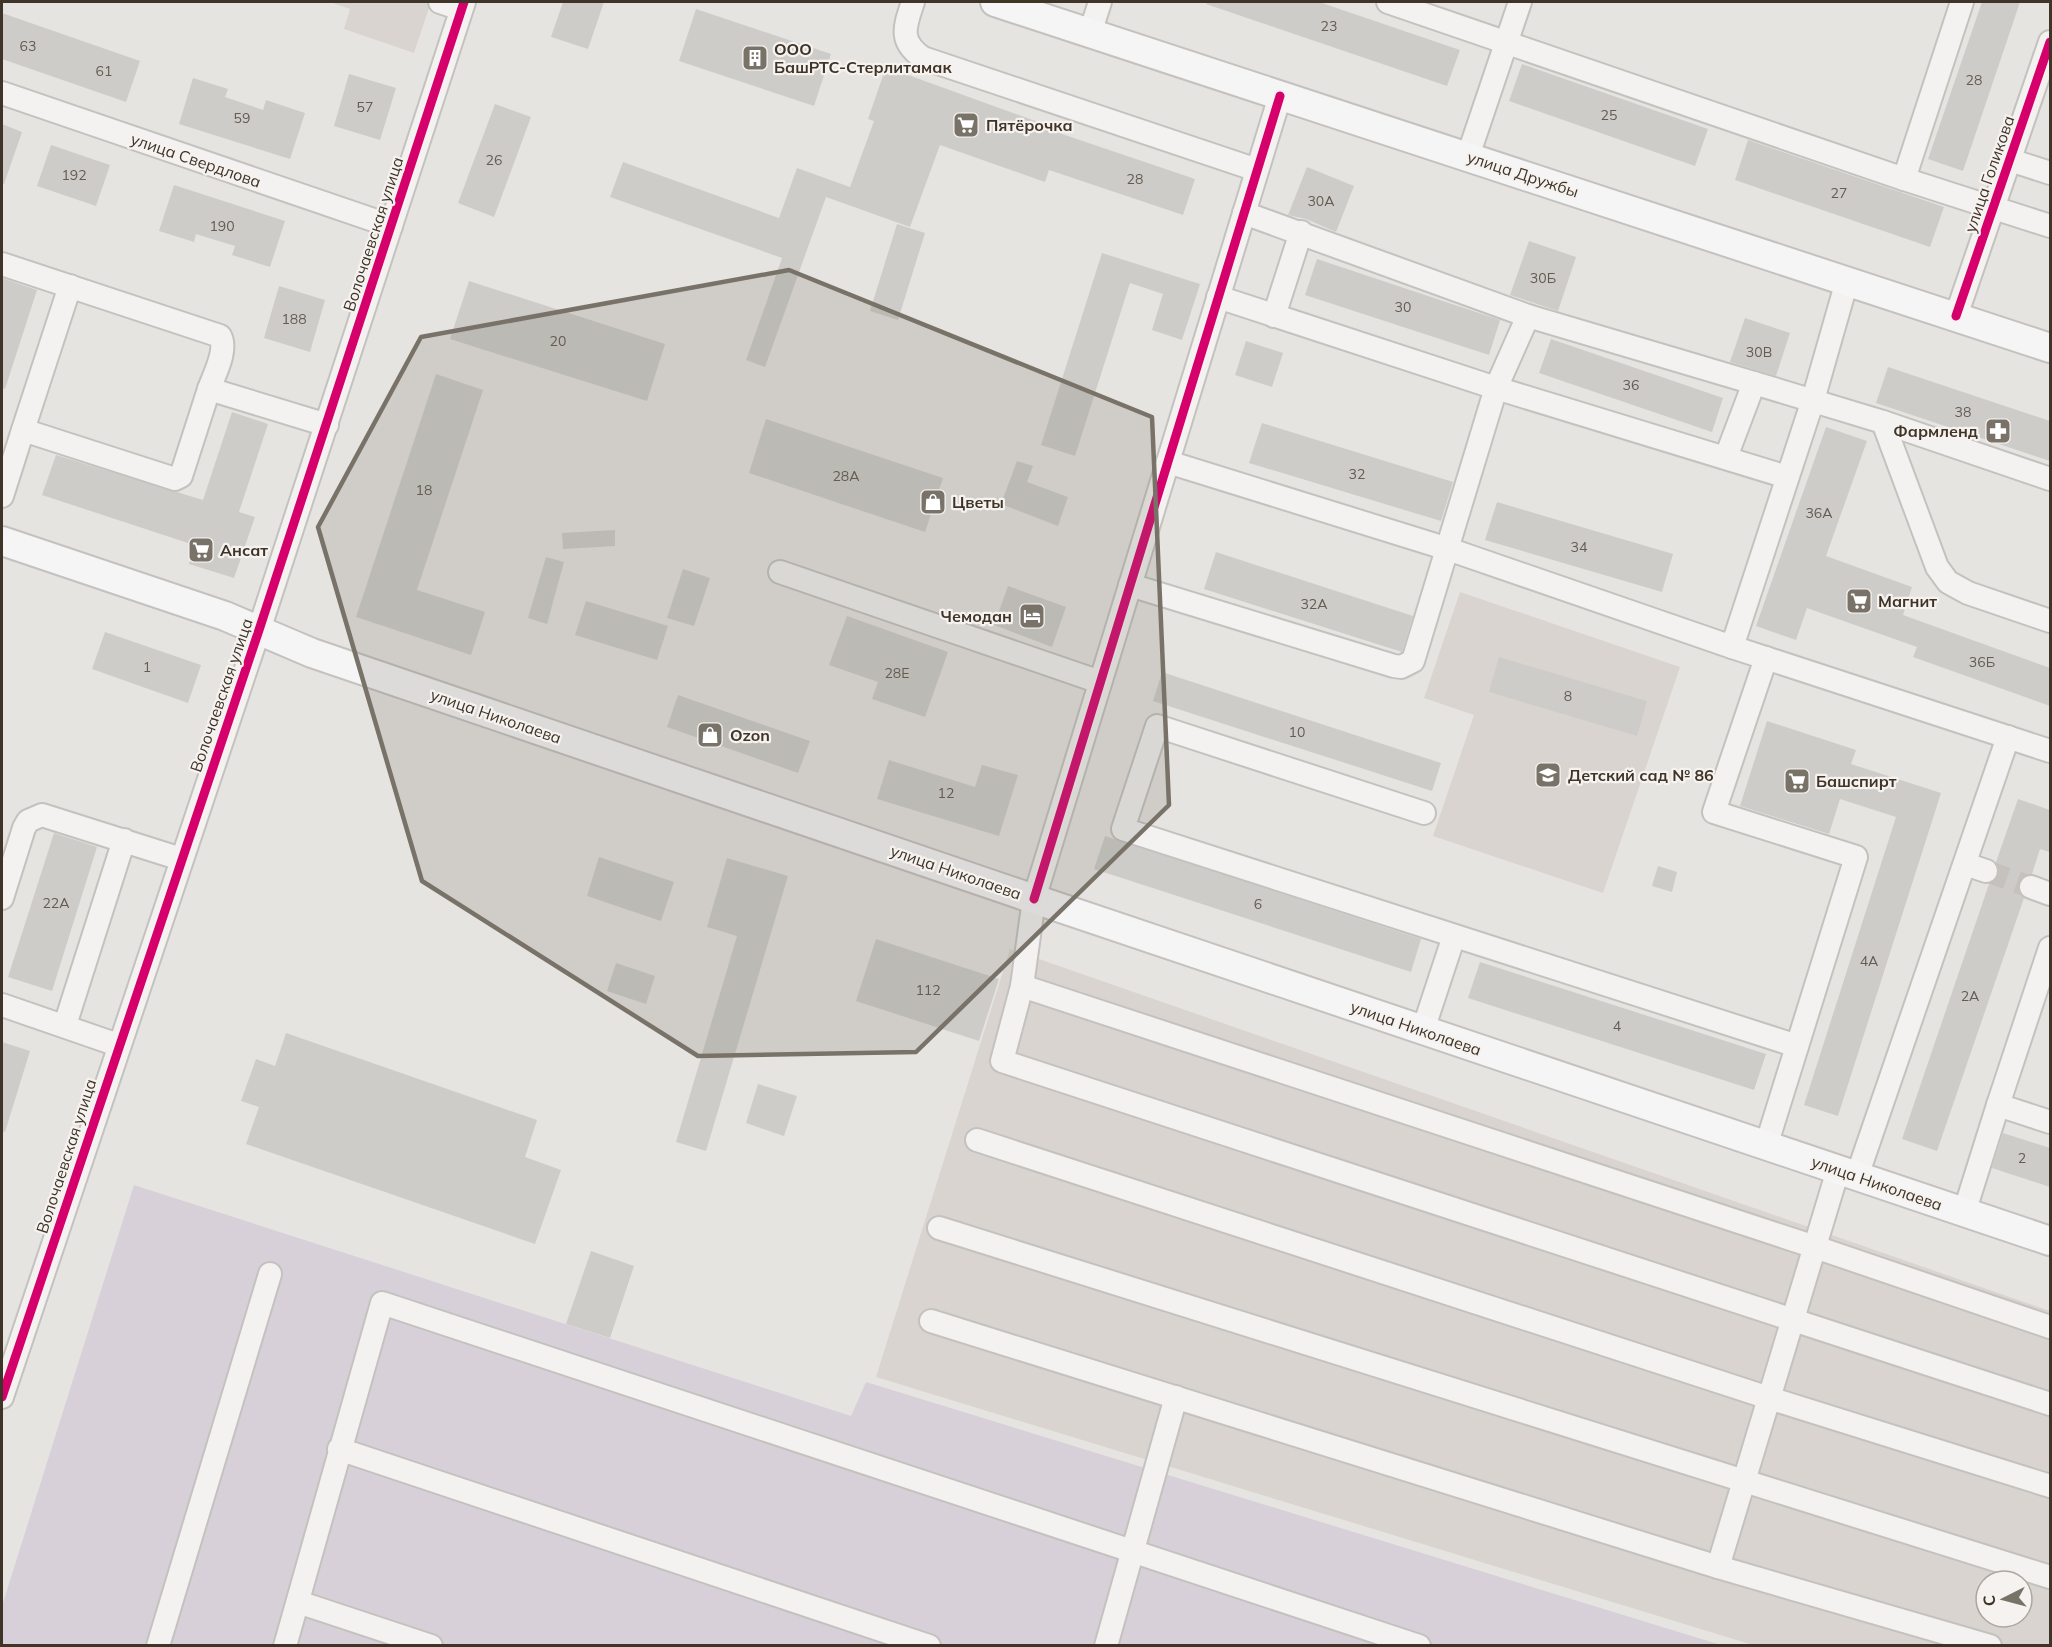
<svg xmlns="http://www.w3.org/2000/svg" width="2052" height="1647" viewBox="0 0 2052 1647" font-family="Mulish,sans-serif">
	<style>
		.built { fill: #d9d4cf; fill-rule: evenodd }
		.green { fill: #d7d0d9 }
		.building { fill: #ceccc9 }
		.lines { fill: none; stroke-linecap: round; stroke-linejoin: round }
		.minor-tunnel { stroke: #c5c1bc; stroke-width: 22; stroke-dasharray: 22 11; stroke-linecap: butt }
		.minor-casing { stroke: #c4c2bf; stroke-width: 26 }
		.major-casing { stroke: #c4c1be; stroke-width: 32 }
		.minor { stroke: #f3f2f1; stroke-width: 22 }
		.major { stroke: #f6f5f5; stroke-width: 28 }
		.cycleway-casing { stroke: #f6f2ef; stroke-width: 13 }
		.cycleway { stroke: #d6006c; stroke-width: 9 }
		.marked { fill: #797269; fill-opacity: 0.2; stroke: #797269; stroke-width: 4.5; stroke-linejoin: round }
		.labels { text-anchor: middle; stroke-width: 4.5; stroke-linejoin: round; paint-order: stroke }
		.number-label { font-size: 14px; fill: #645b51 }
		.poi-label { font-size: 16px; font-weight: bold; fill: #3f3428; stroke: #f6f2ef; text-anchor: start }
		.street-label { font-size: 16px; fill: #3f3428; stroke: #f6f2ef }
	</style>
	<rect width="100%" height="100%" fill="#e6e4e1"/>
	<g class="built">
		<polygon points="330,2 431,2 414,53 344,29 350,9"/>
		<polygon points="1460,592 1680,667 1603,893 1433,836 1474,715 1424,698"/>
		<path d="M1010,949L2050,1311V1645H1753L876,1377ZM1986,1581H2022V1617H1986Z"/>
	</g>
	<polygon class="green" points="134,1185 851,1416 866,1382 1721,1645 2,1646 2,1606"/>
	<g class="building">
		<polygon points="563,2 604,2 588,49 551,37"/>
		<polygon points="1207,2 1319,2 1460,50 1447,86 1206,4"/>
		<polygon points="1982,2 2020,2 1963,171 1928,159"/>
		<polygon points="696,9 831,54 814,106 679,61"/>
		<polygon points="2,13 140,61 126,102 2,59"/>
		<polygon points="1522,64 1708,129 1695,166 1509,101"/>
		<polygon points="886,67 1063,131 1062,134 1195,179 1183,215 1049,170 1045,182 940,145 910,227 826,197 765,367 746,360 782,258 610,197 623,162 779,218 797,168 850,187 874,121 868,119"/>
		<polygon points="349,74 396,88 380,140 334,126"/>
		<polygon points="193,78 228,89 225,97 263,110 266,100 305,113 290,159 179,124"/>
		<polygon points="495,104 531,117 494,217 458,203"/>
		<polygon points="2,124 22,132 4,184 2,184"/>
		<polygon points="1748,140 1944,207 1930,247 1735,180"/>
		<polygon points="51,145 110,165 96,206 37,186"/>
		<polygon points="1307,167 1354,186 1336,232 1306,219 1288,215"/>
		<polygon points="174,185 285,221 270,267 232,255 235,246 196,234 194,242 159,231"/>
		<polygon points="897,224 925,233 898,320 870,311"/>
		<polygon points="1529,241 1576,257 1558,311 1510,295"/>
		<polygon points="1102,253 1200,284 1182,340 1152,330 1163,294 1130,283 1075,456 1041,445"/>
		<polygon points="1317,259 1500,320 1489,355 1305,295"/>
		<polygon points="2,278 37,290 5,389 2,388"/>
		<polygon points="469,281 665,344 647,401 450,339"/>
		<polygon points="279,286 325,300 310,352 264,338"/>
		<polygon points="1745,318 1790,333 1776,376 1730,362"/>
		<polygon points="1551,339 1723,398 1712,432 1539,373"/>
		<polygon points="1246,341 1283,353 1272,387 1235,375"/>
		<polygon points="1888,367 2050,421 2050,461 1876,403"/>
		<polygon points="436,374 483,390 417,590 485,612 471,655 356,617"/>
		<polygon points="232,412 268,424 239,512 255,517 234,578 189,564 194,545 42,495 56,455 203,500"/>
		<polygon points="766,419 943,478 925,532 749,473"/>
		<polygon points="1262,423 1453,482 1441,521 1249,463"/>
		<polygon points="1826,427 1867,441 1826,556 1912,587 1903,615 2050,668 2050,706 1913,657 1917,647 1807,608 1796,640 1756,626"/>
		<polygon points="1017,461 1033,466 1027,482 1068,497 1058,526 1001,504"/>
		<polygon points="1497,502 1673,554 1662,592 1485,540"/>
		<polygon points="615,530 615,546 563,549 562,533"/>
		<polygon points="1216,552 1413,616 1402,652 1204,589"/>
		<polygon points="546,557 564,562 547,624 528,618"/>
		<polygon points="683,569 710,578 694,626 667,618"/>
		<polygon points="1008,586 1066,607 1052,647 994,625"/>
		<polygon points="586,601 668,626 657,660 575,635"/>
		<polygon points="847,616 948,652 925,717 872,699 878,682 829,665"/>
		<polygon points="105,632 201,665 188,703 92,669"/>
		<polygon points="1499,657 1647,701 1637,736 1489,692"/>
		<polygon points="1162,672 1441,763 1432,791 1153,701"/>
		<polygon points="678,695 810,741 798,773 667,727"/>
		<polygon points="1767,721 1856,750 1851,764 1941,793 1838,1116 1804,1105 1896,817 1840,799 1829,834 1740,806"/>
		<polygon points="889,760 975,787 982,765 1018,775 999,836 877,799"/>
		<polygon points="2018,799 2050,810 2050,852 2040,849 2032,874 2023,876 2019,882 2018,890 2024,898 1937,1151 1902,1139 1989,884 1994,881 1999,876 1999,869 1996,862"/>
		<polygon points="54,833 97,847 52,991 8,977"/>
		<polygon points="1105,836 1421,939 1411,972 1094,869"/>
		<polygon points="599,857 674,882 661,921 587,896"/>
		<polygon points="727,858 788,876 706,1151 676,1142 737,936 707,927"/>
		<polygon points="1658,866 1677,872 1672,892 1652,886"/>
		<polygon points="876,939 999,979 979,1041 856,1001"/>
		<polygon points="1480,962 1766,1054 1754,1090 1468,998"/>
		<polygon points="616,963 655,976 646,1004 607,991"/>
		<polygon points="286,1033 537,1120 525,1157 561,1170 535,1244 246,1144 259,1107 241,1101 256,1059 275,1066"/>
		<polygon points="2,1042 30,1051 5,1132 2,1131"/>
		<polygon points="758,1084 797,1096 784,1136 746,1123"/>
		<polygon points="2003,1133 2050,1148 2050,1187 1992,1168"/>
		<polygon points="591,1251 634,1266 610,1338 566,1324"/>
	</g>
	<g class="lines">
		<polyline class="minor-tunnel" points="1986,871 2031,887"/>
		<g class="minor-casing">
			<g id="minor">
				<polyline points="440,2 461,9"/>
				<path d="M913,2C905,26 898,41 923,58L1257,170"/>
				<polyline points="1388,2 1904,179"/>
				<polyline points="1962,2 1904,179 2050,226"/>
				<polyline points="1090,33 1100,2"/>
				<polyline points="2,93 391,226"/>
				<polyline points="1280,96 1034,899 1022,986 1002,1061 2050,1404"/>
				<polyline points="1468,156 1520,2"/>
				<polyline points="2010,160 2050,173"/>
				<polyline points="1244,213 1528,316 1754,383"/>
				<path d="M2,264L220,336C228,350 214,375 209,389"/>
				<polyline points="1218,297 1496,388 1787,477"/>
				<polyline points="1274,316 1301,232"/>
				<polyline points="1956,316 2050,42"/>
				<polyline points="1883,422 1937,567 1948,582 1968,593 2050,621"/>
				<polyline points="23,430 70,286"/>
				<polyline points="1726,457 1754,383 1883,422 2050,479"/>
				<polyline points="1168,462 1448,549 1732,647 2050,751"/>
				<polyline points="2,496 23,430 175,479 181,476 209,389 327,425"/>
				<polyline points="780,572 1100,682"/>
				<polyline points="1130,585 1394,666 1401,667 1413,661 1496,388 1528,316"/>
				<polyline points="1732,647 1813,400 1847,281"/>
				<polyline points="1766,658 1714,812 1856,857 1766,1146"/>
				<polyline points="1424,813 1157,726 1123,829 1797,1046"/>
				<polyline points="1965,864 1986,871"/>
				<polyline points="2031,887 2050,894"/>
				<polyline points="2,898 24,828 28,821 42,815 181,859"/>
				<polyline points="2050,948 1998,1105 2050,1122"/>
				<polyline points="1022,986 1815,1247 2050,1327"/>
				<polyline points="2,1005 118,1045"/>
				<polyline points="65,1025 124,840"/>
				<polyline points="1423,1030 1454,936"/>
				<polyline points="977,1140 1769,1398 2050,1486"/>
				<polyline points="1857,1176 2008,737"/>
				<polyline points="1964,1213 1998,1105"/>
				<polyline points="939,1228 2050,1577"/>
				<polyline points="931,1321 1718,1567 1990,1646"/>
				<polyline points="2,1397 259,630 464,2"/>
				<polyline points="339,1449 929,1646"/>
				<polyline points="1718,1567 1838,1170"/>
				<polyline points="298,1602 431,1646"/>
				<polyline points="158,1646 270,1274"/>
				<polyline points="285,1646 382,1303 1419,1646"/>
				<polyline points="1106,1646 1176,1397"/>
			</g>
		</g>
		<g class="major-casing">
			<g id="major">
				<polyline points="995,2 2050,348"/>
				<polyline points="2,541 225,616 312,653 1034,899 2050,1241"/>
			</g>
		</g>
		<use href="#minor" class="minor"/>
		<use href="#major" class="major"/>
		<g class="cycleway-casing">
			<g id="cycleway">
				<polyline points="1956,316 2050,42"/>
				<polyline points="1034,899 1280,96"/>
				<polyline points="2,1397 259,630 464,2"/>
			</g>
		</g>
		<use href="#cycleway" class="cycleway"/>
	</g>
	<path class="marked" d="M789,270L1152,417L1169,805L916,1052L698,1056L422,881L318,527L421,337Z"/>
	<defs>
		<g id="building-square" transform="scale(1.35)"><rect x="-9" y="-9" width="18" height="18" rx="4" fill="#797269" stroke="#f6f2ef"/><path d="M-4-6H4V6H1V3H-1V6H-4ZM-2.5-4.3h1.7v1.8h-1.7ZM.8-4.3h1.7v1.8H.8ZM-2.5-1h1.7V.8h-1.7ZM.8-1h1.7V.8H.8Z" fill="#fff"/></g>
		<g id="supermarket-square" transform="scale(1.35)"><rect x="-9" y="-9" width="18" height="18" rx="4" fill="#797269" stroke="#f6f2ef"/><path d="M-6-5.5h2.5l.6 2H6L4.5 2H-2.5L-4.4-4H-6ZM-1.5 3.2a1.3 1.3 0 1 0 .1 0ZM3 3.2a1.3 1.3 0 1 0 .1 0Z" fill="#fff"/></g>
		<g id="pharmacy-square" transform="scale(1.35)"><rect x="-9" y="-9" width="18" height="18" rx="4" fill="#797269" stroke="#f6f2ef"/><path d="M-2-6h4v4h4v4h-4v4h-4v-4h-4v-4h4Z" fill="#fff"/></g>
		<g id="shop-square" transform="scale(1.35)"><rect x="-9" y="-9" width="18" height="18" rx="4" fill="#797269" stroke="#f6f2ef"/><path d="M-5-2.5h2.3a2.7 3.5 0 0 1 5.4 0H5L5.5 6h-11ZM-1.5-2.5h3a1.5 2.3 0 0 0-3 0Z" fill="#fff"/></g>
		<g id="hotel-square" transform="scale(1.35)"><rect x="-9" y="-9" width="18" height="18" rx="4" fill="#797269" stroke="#f6f2ef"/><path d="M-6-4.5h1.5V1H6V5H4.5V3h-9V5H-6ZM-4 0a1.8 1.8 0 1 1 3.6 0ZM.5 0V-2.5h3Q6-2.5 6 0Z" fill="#fff"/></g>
		<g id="school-square" transform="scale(1.35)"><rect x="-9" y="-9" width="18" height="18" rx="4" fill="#797269" stroke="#f6f2ef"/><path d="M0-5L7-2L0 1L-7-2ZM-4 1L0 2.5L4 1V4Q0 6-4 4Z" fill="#fff"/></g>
	</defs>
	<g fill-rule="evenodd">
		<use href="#building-square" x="755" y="58"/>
		<use href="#supermarket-square" x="966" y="125"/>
		<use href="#pharmacy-square" x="1998" y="431"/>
		<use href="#shop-square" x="933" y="502"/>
		<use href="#supermarket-square" x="201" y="550"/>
		<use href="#supermarket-square" x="1859" y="601"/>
		<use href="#hotel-square" x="1032" y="616"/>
		<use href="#shop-square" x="710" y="735"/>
		<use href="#school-square" x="1548" y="775"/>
		<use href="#supermarket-square" x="1797" y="781"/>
	</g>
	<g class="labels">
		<g class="number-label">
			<text x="1329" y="31">23</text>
			<text x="28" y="51">63</text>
			<text x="104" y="76">61</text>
			<text x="1974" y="85">28</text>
			<text x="365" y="112">57</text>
			<text x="1609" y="120">25</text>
			<text x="242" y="123">59</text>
			<text x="494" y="165">26</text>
			<text x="74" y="180">192</text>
			<text x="1135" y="184">28</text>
			<text x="1839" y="198">27</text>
			<text x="1321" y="206">30А</text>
			<text x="222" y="231">190</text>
			<text x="1543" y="283">30Б</text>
			<text x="1403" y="312">30</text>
			<text x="294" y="324">188</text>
			<text x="558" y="346">20</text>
			<text x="1759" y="357">30В</text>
			<text x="1631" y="390">36</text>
			<text x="1963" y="417">38</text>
			<text x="1357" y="479">32</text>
			<text x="846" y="481">28А</text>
			<text x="424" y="495">18</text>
			<text x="1819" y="518">36А</text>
			<text x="1579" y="552">34</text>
			<text x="1314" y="609">32А</text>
			<text x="1982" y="667">36Б</text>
			<text x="147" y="672">1</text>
			<text x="897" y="678">28Е</text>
			<text x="1568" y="701">8</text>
			<text x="1297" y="737">10</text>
			<text x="946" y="798">12</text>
			<text x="56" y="908">22А</text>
			<text x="1258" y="909">6</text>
			<text x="1869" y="966">4А</text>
			<text x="928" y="995">112</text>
			<text x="1970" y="1001">2А</text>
			<text x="1617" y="1031">4</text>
			<text x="2022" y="1163">2</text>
		</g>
		<g class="poi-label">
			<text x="774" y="55">ООО<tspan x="774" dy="18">БашРТС-Стерлитамак</tspan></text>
			<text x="986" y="131">Пятёрочка</text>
			<text x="1978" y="437" text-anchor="end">Фармленд</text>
			<text x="952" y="508">Цветы</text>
			<text x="220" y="556">Ансат</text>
			<text x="1878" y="607">Магнит</text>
			<text x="1012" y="622" text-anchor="end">Чемодан</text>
			<text x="730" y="741">Ozon</text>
			<text x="1568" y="781">Детский сад № 86</text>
			<text x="1816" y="787">Башспирт</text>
		</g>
		<g class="street-label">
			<text transform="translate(196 160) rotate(19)" y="6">улица Свердлова</text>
			<text transform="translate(1523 174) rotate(18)" y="6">улица Дружбы</text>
			<text transform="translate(1989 174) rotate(-71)" y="6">улица Голикова</text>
			<text transform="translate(373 234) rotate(-72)" y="6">Волочаевская улица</text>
			<text transform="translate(221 695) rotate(-71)" y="6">Волочаевская улица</text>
			<text transform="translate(496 716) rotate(19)" y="6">улица Николаева</text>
			<text transform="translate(956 872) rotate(19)" y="6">улица Николаева</text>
			<text transform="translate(1416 1028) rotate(19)" y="6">улица Николаева</text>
			<text transform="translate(66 1156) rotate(-72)" y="6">Волочаевская улица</text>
			<text transform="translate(1877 1183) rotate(19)" y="6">улица Николаева</text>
		</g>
	</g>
	<rect width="2052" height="1647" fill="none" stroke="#3f3428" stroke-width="6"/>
	<g transform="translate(2004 1599) rotate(264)"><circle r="28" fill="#f6f2ef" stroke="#ada69f" stroke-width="1.5"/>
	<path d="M0-4.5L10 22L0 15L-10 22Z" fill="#797269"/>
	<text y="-9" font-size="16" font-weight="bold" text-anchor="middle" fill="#3f3428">С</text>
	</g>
</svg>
